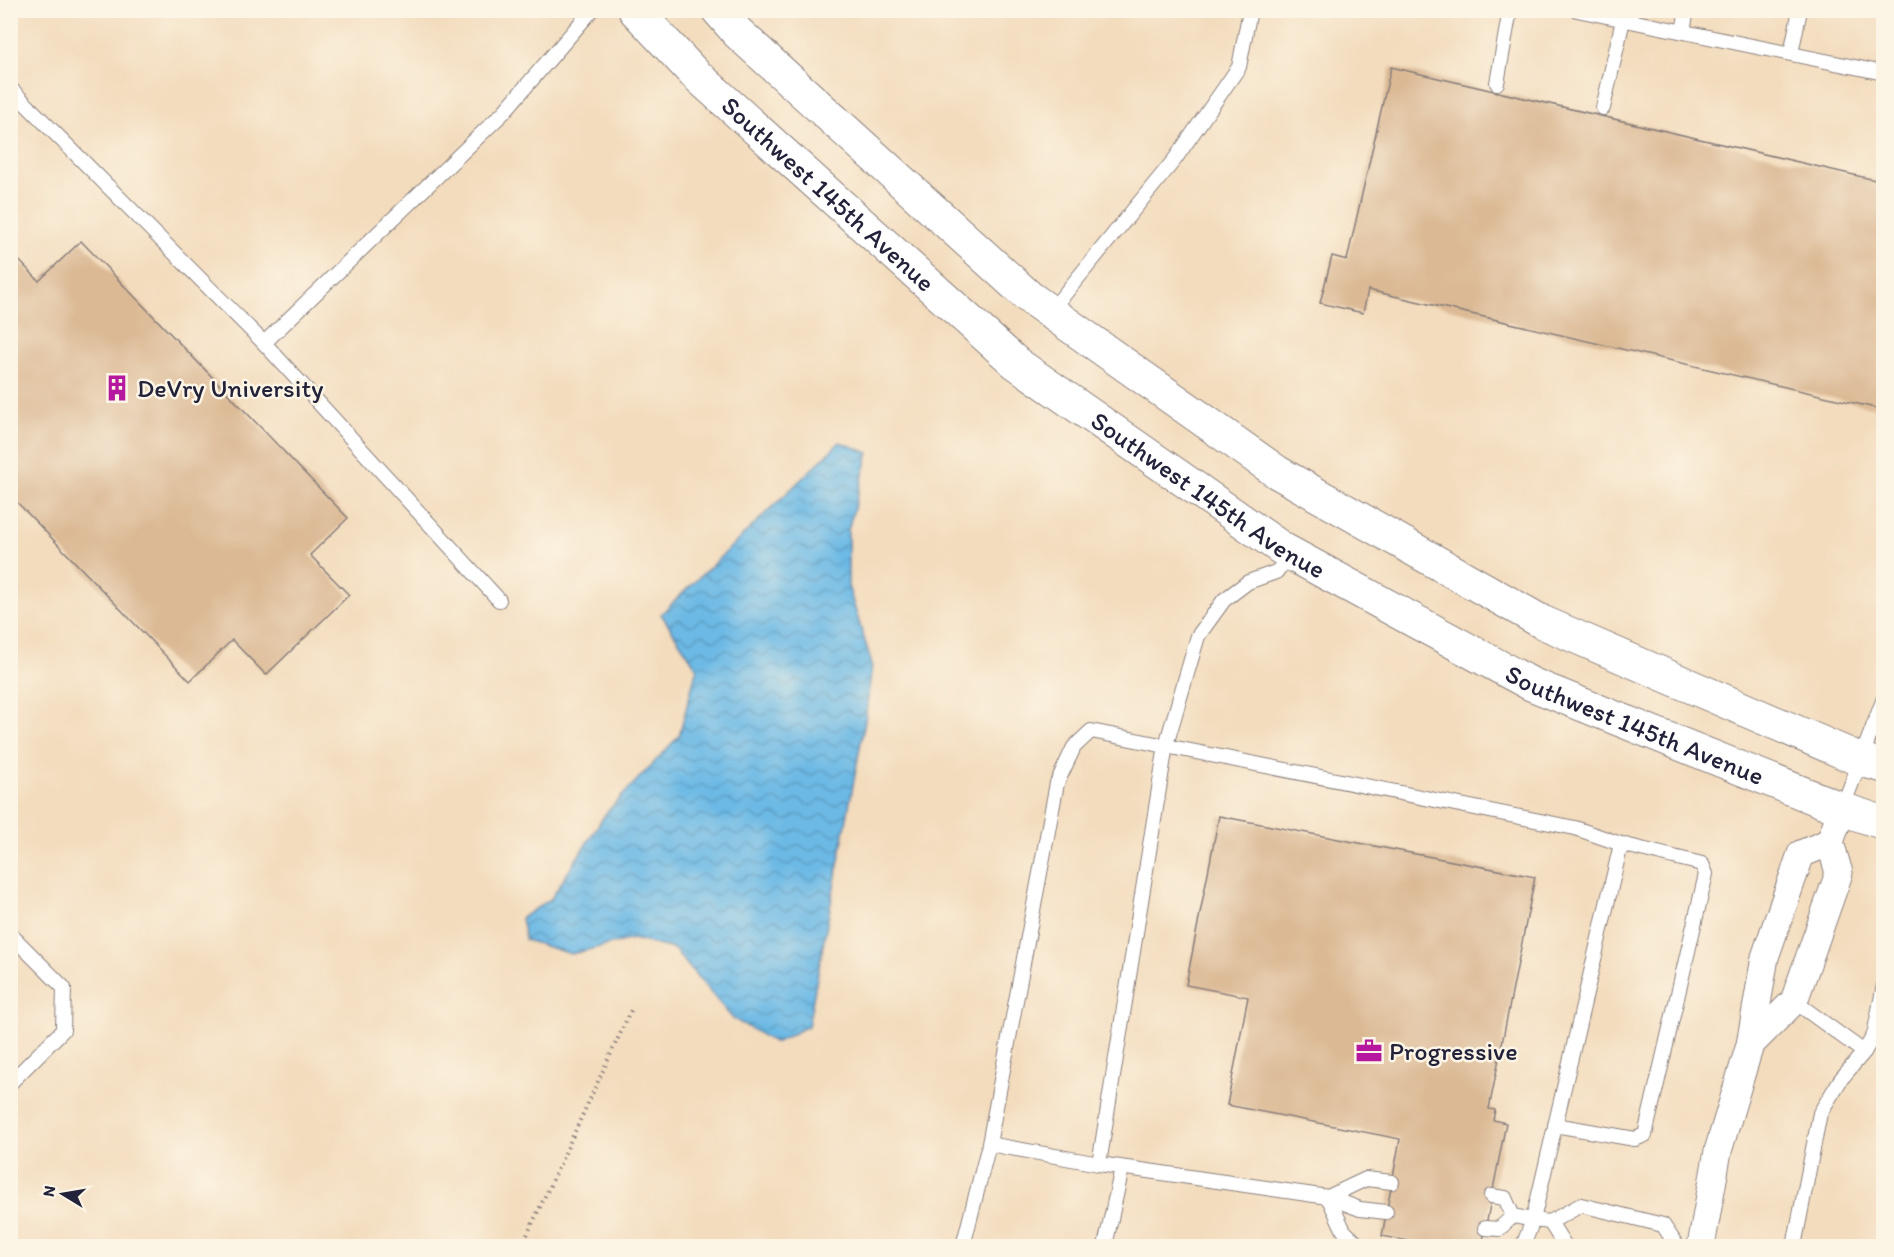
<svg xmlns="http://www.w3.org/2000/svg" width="1894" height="1257" viewBox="0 0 1894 1257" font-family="Itim,sans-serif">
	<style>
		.water { fill: url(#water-waves); stroke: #476e90; stroke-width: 1.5 }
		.building { fill: #dbb994 }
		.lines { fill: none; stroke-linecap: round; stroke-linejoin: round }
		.service-casing { stroke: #8a7f7c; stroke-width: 16 }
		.minor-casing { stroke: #8a7f7c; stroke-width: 29 }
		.tertiary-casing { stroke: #8a7f7c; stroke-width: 35 }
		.path { stroke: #8a7f7c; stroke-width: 4; stroke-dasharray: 1.5 4.5; stroke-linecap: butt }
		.service { stroke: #fff; stroke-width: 14 }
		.minor { stroke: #fff; stroke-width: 27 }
		.tertiary { stroke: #fff; stroke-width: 33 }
		.labels { text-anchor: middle; stroke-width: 5; stroke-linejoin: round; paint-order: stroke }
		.street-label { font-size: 26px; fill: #22223b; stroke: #fcf5e5 }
		.poi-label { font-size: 26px; fill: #22223b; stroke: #fcf5e5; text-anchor: start }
	</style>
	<defs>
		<pattern id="water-waves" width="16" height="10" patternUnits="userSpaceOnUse" patternTransform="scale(1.5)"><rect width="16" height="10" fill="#6cb9e5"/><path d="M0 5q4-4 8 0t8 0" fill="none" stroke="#5896bb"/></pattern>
	</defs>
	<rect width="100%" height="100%" fill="#fcf5e5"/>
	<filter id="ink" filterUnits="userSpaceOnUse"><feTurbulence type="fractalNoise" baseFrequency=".0167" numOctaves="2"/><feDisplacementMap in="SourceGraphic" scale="12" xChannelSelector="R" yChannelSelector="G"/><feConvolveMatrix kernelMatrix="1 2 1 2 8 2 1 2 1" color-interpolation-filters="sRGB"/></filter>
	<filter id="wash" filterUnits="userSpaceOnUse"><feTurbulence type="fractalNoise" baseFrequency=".008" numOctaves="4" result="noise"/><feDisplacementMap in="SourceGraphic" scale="24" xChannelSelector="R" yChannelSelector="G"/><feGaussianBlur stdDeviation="1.35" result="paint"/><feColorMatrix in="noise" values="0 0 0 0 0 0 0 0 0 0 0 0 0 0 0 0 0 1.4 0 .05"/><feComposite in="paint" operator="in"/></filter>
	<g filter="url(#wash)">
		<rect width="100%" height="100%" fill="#f3dcbd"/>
		<polygon class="water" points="840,442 869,453 848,530 848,586 872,664 865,721 808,1026 775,1043 732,1018 674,949 632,939 571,954 525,940 521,918 551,899 606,813 679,736 697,668 661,614"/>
		<g id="blocks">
			<g class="building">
				<polygon points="1391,67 1884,182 1884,410 1368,290 1363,313 1320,303 1332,256 1347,260"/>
				<polygon points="81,241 348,518 310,555 349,595 266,675 232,640 190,681 10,495 10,251 39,281"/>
				<polygon points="1219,816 1535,877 1489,1109 1495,1110 1493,1120 1506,1123 1482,1246 1435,1246 1382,1236 1400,1139 1227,1105 1248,997 1186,985"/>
			</g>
		</g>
	</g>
	<g filter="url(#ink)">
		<use href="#blocks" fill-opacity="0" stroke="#8a7f7c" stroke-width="1.5"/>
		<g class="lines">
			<g class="service-casing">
				<g id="service">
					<polyline points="1577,10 1884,73"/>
					<polyline points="1683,31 1687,10"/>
					<polyline points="1791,53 1800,10"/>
					<polyline points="1497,83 1510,10"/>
					<polyline points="10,88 264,343 503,113 592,10"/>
					<polyline points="1603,108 1623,20"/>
					<polyline points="1050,312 1175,159 1239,67 1250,10"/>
					<polyline points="264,343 499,600"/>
					<polyline points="1294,555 1276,572 1248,582 1224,600 1198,636 1166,745 1099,1164 1328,1197 1360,1209 1386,1212"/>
					<polyline points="1842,809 1884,698"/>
					<polyline points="10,934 64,988 63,1030 10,1083"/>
					<polyline points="1794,1001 1864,1052"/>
					<polyline points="1555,1125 1635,1139 1645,1135 1706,874 1702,864 1621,844"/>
					<polyline points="989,1144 1057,783 1074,747 1091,731 1575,828 1621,844 1533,1220 1513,1216"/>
					<polyline points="1491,1196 1505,1198 1513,1216"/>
					<polyline points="1328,1197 1366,1179 1392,1182"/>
					<polyline points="1328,1197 1344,1231 1360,1246"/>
					<polyline points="1550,1222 1565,1246"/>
					<polyline points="1485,1228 1499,1229 1513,1216"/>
					<polyline points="963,1246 989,1144 1099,1164"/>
					<polyline points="1105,1246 1122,1168"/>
					<polyline points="1523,1246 1533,1220 1550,1222 1581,1205 1663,1225 1677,1246"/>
					<polyline points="1794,1246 1820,1113 1841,1079 1864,1052 1874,1035 1884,985"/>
				</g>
			</g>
			<g class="minor-casing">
				<g id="minor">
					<polyline points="1750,1045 1794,1001 1839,873 1830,842 1836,825"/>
					<polyline points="1701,1246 1718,1151 1750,1045 1765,957 1801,854 1830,842"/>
				</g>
			</g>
			<g class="tertiary-casing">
				<g id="tertiary">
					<path id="s1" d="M635,10L693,72L1016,363L1284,550L1531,684L1842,809L1884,823"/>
					<polyline points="718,10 738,33 1029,297 1277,472 1542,622 1861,760 1884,766"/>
				</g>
			</g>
			<polyline class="path" points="522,1246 632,1008"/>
			<use href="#service" class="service"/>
			<use href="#minor" class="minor"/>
			<use href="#tertiary" class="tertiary"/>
		</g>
	</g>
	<defs>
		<g id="building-bare" transform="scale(2.07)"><path d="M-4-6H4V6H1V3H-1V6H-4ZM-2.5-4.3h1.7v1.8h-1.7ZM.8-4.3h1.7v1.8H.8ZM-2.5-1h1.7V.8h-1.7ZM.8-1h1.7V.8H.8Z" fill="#b5179e" stroke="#fcf5e5" stroke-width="2.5" paint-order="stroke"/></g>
		<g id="office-bare" transform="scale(2.07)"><path d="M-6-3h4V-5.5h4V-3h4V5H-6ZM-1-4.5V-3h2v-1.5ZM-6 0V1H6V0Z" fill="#b5179e" stroke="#fcf5e5" stroke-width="2.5" paint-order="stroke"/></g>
	</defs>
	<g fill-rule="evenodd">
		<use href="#building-bare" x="117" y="388"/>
		<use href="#office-bare" x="1369" y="1051"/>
	</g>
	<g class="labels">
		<g class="street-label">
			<text dy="9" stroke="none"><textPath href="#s1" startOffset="267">Southwest 145th Avenue</textPath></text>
			<text dy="9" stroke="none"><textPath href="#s1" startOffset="753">Southwest 145th Avenue</textPath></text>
			<text dy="9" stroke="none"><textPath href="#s1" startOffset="1239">Southwest 145th Avenue</textPath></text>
		</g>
		<g class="poi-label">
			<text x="137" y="397">DeVry University</text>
			<text x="1389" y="1060">Progressive</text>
		</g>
	</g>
	<rect width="1894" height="1257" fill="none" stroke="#fcf5e5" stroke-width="36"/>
	<g transform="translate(63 1194) rotate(281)" stroke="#fcf5e5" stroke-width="4.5" paint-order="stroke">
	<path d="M0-4.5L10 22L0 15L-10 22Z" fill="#22223b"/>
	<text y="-9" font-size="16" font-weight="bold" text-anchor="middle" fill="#22223b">N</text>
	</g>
</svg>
